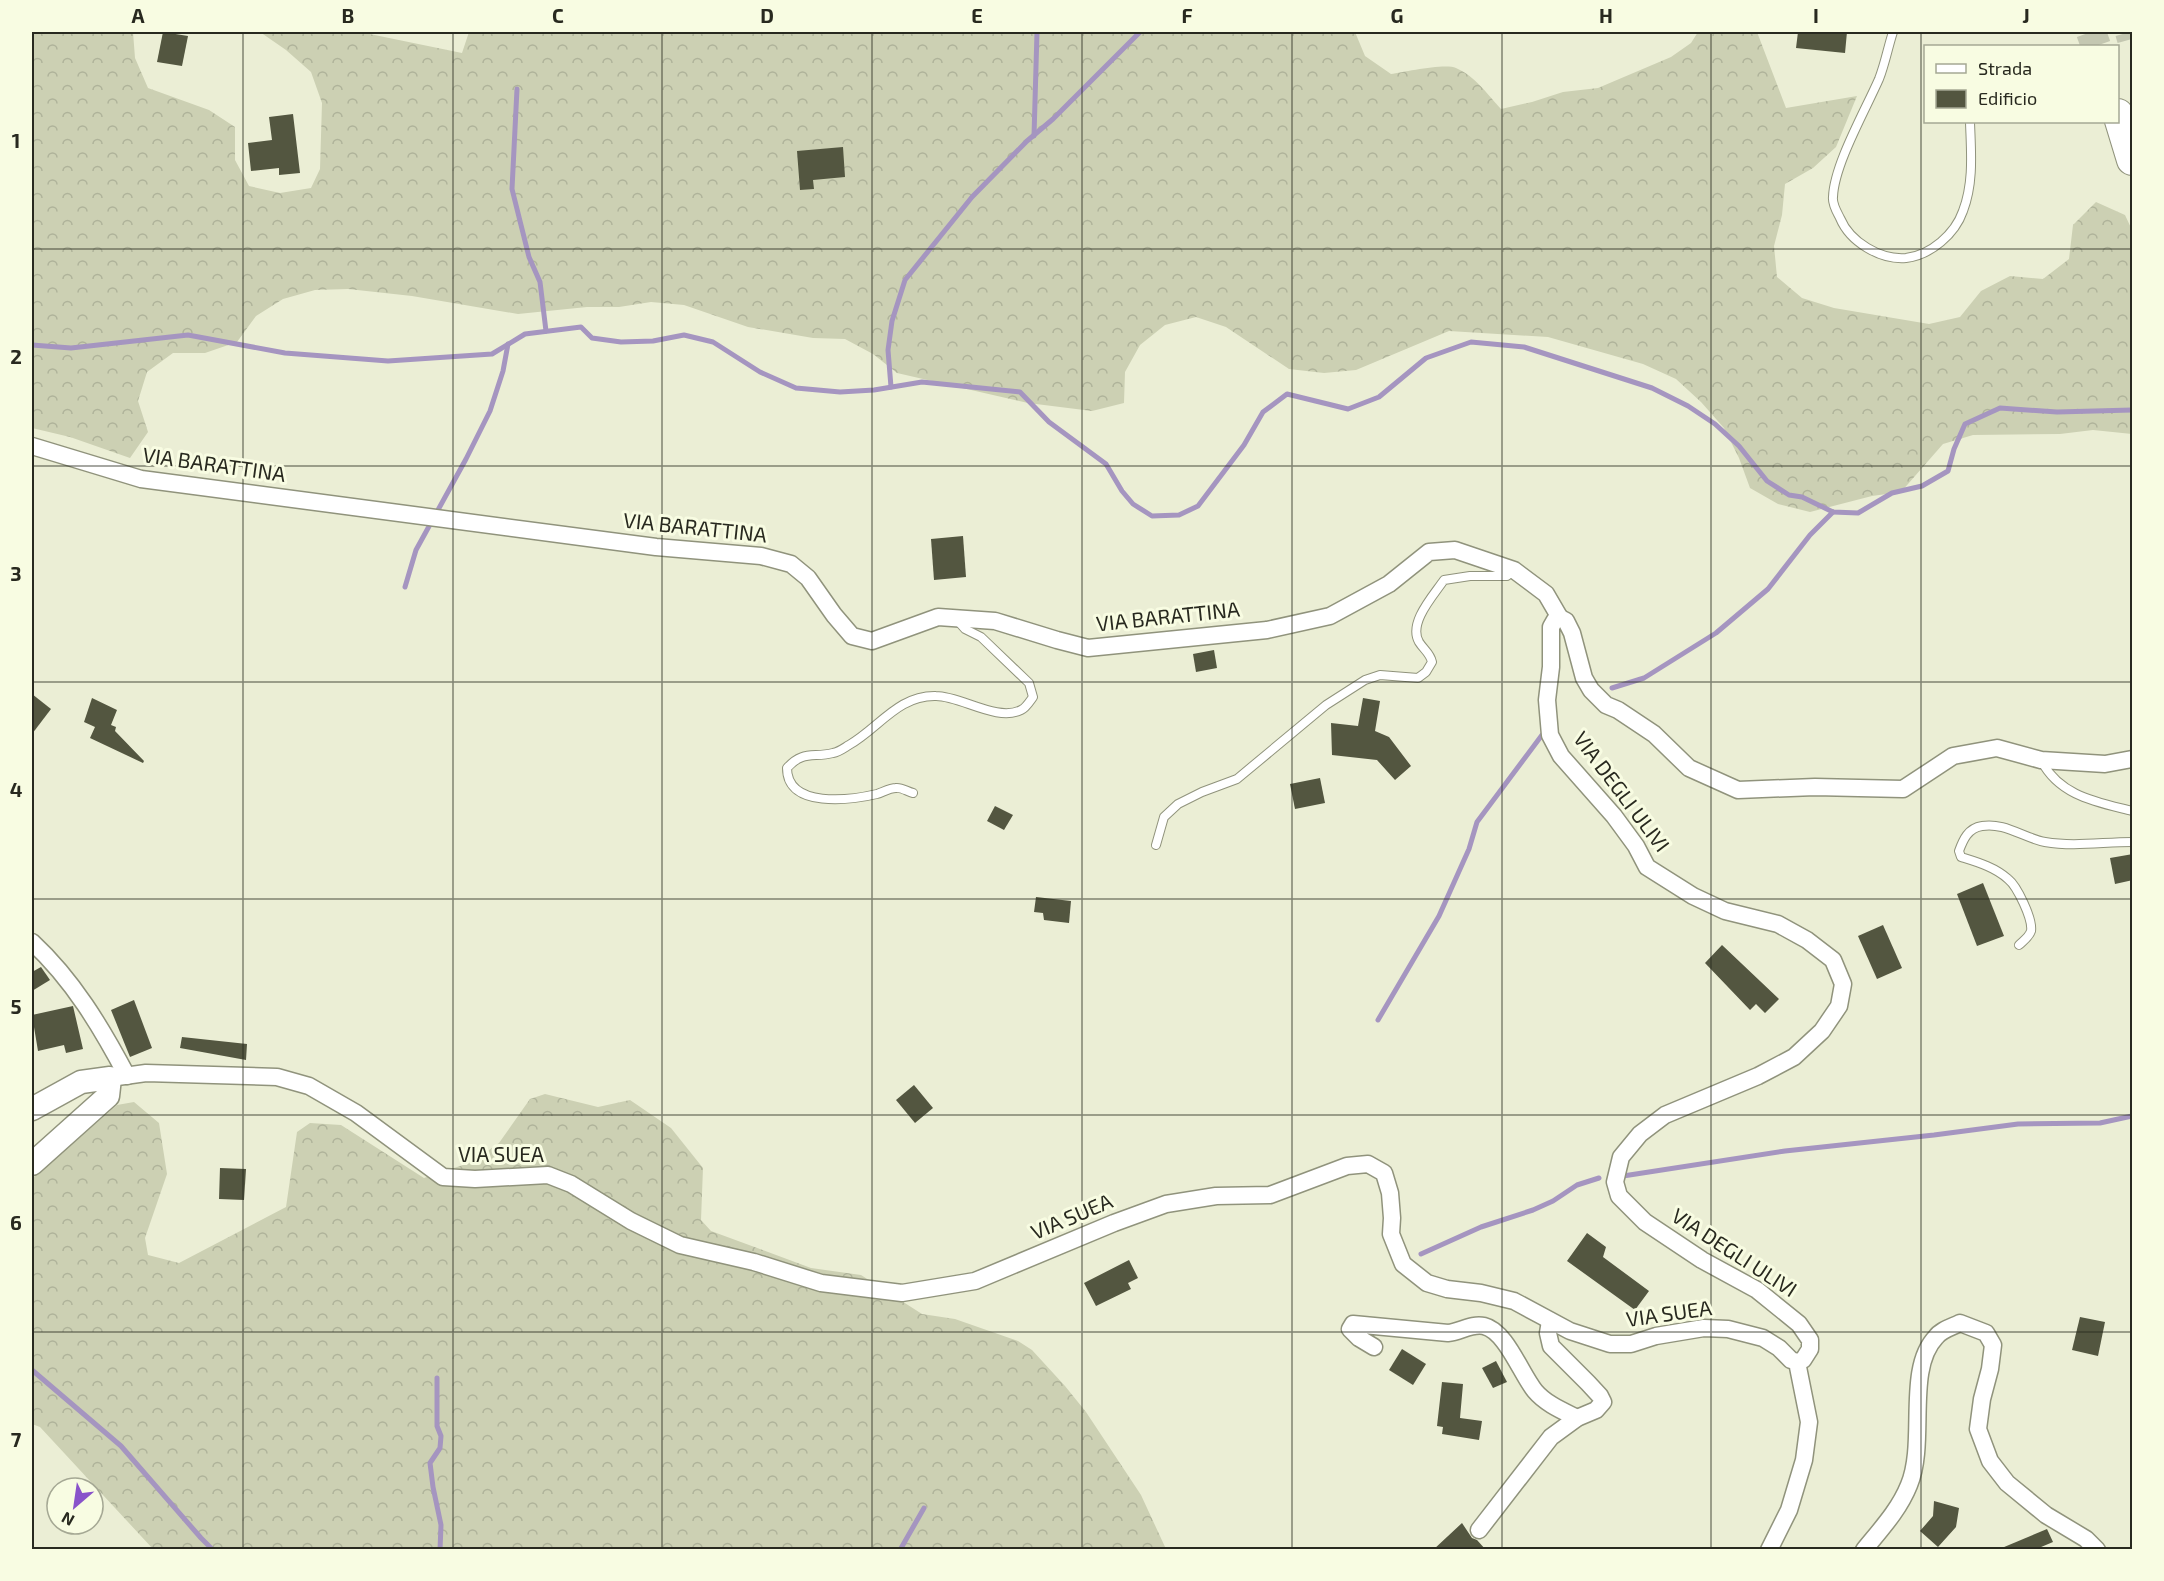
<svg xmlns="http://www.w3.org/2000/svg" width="2164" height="1581" viewBox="0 0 2164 1581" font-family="'Exo 2',sans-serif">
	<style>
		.forest { fill: url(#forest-crowns) }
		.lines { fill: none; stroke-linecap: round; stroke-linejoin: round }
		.stream { stroke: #a595c0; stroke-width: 5 }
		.building { fill: #535640 }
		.highway-tunnel { stroke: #c4c7b1; stroke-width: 30; stroke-dasharray: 30 15; stroke-linecap: butt }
		.lane-casing { stroke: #90937c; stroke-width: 10 }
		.street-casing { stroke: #90937c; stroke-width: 19 }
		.secondary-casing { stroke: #90937c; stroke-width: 25 }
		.highway-casing { stroke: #90937c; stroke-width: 32 }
		.lane { stroke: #fff; stroke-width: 8 }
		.street { stroke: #fff; stroke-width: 16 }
		.secondary { stroke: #fff; stroke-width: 22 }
		.highway { stroke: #fff; stroke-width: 30 }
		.grid { fill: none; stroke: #28291f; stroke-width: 1.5; stroke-opacity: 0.55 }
		.labels { text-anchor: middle; stroke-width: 6; stroke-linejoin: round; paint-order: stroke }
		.street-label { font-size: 21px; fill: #28291f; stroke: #f8fce2 }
		.neatline { fill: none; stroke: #28291f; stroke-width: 2 }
		.grid-label { font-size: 20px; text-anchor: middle; font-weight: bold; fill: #28291f }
	</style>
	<defs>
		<pattern id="forest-crowns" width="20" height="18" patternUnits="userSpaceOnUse" patternTransform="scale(1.5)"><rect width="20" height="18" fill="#ccd0b3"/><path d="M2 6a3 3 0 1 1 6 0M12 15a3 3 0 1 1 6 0" fill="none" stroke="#afb39a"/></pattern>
	</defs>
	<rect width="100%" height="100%" fill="#ebeed5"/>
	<g class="forest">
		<path d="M32,32H133L135,58L148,88L209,110L235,127V160L249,186L280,193L311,188L320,169L322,103L311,72L286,50L260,32H360L462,53L469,32H1355L1365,56L1391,74C1404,72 1445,63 1456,68C1475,76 1488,95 1501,109L1532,102L1563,92L1598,88L1671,57L1691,43L1698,32H1757L1786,108L1857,96L1836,147L1813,168L1785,184L1782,215L1774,246L1777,277L1802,298L1834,308L1929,324L1960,317L1981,291L2010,276L2043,279L2069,259L2073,225L2096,202L2125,215L2132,230V434L2093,430L2060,434L1973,435L1943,444L1901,492L1872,496L1810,512L1778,504L1750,488L1739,458L1724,428L1701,402L1676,379L1643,364L1548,337L1449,331L1356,370L1324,373L1289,369L1226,327L1196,317L1165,325L1140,345L1125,372L1124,403L1092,411L1028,403L897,373L873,354L845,339L813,338L748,327L684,305L651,302L619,307H587L518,314L412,296L348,289L315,290L283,299L256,316L237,342L205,353H173L147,372L138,401L148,432L130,458L70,437L32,428Z"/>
		<polygon points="545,1094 598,1107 630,1100 671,1128 703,1168 701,1220 711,1231 811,1268 861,1275 922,1314 955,1319 1018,1341 1032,1350 1065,1386 1086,1412 1141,1495 1166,1549 153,1549 40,1427 32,1424 32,1179 117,1105 134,1102 159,1123 167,1174 145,1238 148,1255 179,1263 286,1207 297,1132 310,1123 341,1125 424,1178 472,1162 499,1143 530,1099"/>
	</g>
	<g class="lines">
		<g class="stream">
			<polyline points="517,89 512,189 529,257 540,282 546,331"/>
			<polyline points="1034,136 1037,32"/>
			<polyline points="32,345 71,348 188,335 285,353 388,361 492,354 525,334 581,327 592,338 621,342 653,341 684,335 713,342 760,372 796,388 840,392 874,390 922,382 1020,392 1049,422 1106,464 1122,491 1133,504 1152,516 1179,515 1198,506 1244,445 1263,412 1287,394 1348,409 1379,397 1426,358 1471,342 1524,347 1652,388 1688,406 1715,424 1739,446 1767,481 1789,495 1802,497 1833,512 1858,513 1892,493 1922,486 1948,471 1954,449 1965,424 2000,408 2057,412 2132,410"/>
			<polyline points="891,387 888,350 892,321 905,280 972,197 1027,141 1053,119 1140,32"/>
			<polyline points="405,587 416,550 466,459 490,411 503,371 508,344"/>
			<polyline points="1612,688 1644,678 1716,633 1768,589 1810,535 1833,512"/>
			<polyline points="1378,1020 1439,916 1469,849 1477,822 1542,735"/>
			<polyline points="1623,1176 1785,1151 1934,1135 2018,1124 2100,1123 2132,1116"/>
			<polyline points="1421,1254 1481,1227 1533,1210 1553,1201 1577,1185 1599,1178"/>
			<polyline points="32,1370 121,1446 201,1538 213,1550"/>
			<polyline points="437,1378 437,1426 441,1436 440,1448 430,1463 433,1487 441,1525 440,1550"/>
			<polyline points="900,1550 924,1508"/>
		</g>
	</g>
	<g class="building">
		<polygon points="163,32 188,36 182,66 157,62"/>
		<polygon points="1798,32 1847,32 1845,53 1796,48"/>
		<polygon points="293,114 300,173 279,175 279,168 251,171 248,143 272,140 269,117"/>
		<polygon points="843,147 845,177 813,180 814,189 800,190 797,151"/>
		<polygon points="963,536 966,577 934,580 931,539"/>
		<polygon points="1214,650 1217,668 1196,672 1193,654"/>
		<polygon points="32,694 51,709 32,734"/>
		<polygon points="92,698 117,710 111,725 116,727 115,731 144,761 143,763 90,738 95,727 84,722"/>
		<polygon points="1363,698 1380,701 1375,731 1389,737 1411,766 1395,780 1377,760 1332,755 1331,723 1358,726"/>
		<polygon points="1320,778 1325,803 1295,809 1290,784"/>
		<polygon points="995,806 1013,815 1004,830 987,821"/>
		<polygon points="2133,854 2133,880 2115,884 2110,858"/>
		<polygon points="1983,883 2004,936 1977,946 1957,894"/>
		<polygon points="1036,897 1071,901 1069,923 1044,920 1043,913 1034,912"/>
		<polygon points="1883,925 1902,968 1877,979 1858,936"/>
		<polygon points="1722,945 1779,999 1765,1013 1756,1004 1750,1010 1705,963"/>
		<polygon points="41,967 50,980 32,991 32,972"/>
		<polygon points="134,1000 152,1048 130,1057 111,1010"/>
		<polygon points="73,1006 83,1049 66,1053 64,1045 38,1051 32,1015"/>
		<polygon points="182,1037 247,1044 246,1060 180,1048"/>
		<polygon points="914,1085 933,1108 915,1123 896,1100"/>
		<polygon points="220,1168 246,1169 244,1200 219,1199"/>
		<polygon points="1587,1233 1606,1247 1603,1257 1649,1291 1635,1310 1567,1261"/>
		<polygon points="1129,1260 1138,1278 1128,1283 1131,1289 1096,1306 1084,1283"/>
		<polygon points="2080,1317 2105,1322 2098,1356 2072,1350"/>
		<polygon points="1402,1349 1426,1364 1413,1385 1389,1370"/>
		<polygon points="1496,1361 1507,1382 1493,1388 1482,1368"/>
		<polygon points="1442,1382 1463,1384 1460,1418 1482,1421 1479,1440 1442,1434 1443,1427 1437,1426"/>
		<polygon points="1934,1501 1959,1508 1956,1527 1938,1547 1920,1531 1933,1516"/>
		<polygon points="1462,1523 1472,1538 1477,1540 1486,1550 1433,1550"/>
		<polygon points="2047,1529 2053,1542 2034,1550 1997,1550"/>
	</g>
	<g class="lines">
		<g class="highway-tunnel">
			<polyline points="2091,32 2096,46"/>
			<polyline points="2130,32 2132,39"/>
		</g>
		<g class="lane-casing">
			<g id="lane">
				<path d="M1893,32C1888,47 1885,64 1879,79C1865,111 1834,165 1833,197C1832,204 1837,212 1840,218C1850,242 1880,260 1906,258C1931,255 1955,234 1963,211C1974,182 1971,152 1970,122"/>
				<path d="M2041,760C2059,796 2097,802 2132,811"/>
				<path d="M913,793C908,792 901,787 896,788C890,788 883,792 877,794C851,800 787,809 787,768C803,750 813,758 833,753C839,752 844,748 849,745C879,728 898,695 936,696C961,696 997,722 1021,710C1026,708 1030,701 1033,697L1029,683L981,637L965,629L957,620"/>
				<path d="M1156,845L1164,817L1178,804L1202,792L1237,779L1326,705L1365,680L1380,675L1418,678L1426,672L1432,662C1430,653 1424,650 1419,642C1408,623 1433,596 1444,580L1470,576H1507L1514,570"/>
				<path d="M2019,945C2024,940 2029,937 2031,931C2033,919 2017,886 2008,879C1995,867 1977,862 1961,857L1959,851C1963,840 1968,828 1982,826C2004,822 2024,838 2045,842C2074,847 2103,842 2132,842"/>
			</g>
		</g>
		<g class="street-casing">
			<g id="street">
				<polyline points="32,446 141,479 656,547 761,556 791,564 808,578 834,615 852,636 872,641 938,617 995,621 1057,640 1088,648 1267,630 1330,616 1389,584 1429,552 1455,550 1514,570 1546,594 1560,618"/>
				<path d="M32,942C73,980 101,1027 127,1076"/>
				<polyline points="110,1078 146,1073 277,1077 309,1086 356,1113 443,1177 475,1179 548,1175 571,1184 631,1221 680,1245 754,1262 821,1283 902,1293 975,1281 1114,1223 1166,1204 1216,1196 1270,1195 1347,1166 1368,1164 1384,1173 1390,1193 1392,1218 1391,1234 1403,1264 1427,1283 1447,1289 1481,1293 1514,1301 1570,1331 1610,1344 1631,1344 1656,1336 1704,1328 1728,1329 1763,1338 1779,1348 1791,1360 1797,1362 1809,1422 1804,1460 1789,1510 1769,1550"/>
				<path d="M1374,1347L1359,1338L1350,1329L1353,1324L1448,1333C1460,1332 1472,1323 1484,1326C1506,1331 1521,1374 1535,1391C1546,1404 1563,1411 1577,1418"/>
				<polyline points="1797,1362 1803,1360 1810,1349 1810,1340 1799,1324 1757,1290 1702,1260 1645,1222 1619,1196 1615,1182 1621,1157 1640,1134 1665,1115 1758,1076 1794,1057 1822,1031 1839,1006 1843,984 1833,960 1807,940 1778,924 1725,911 1693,896 1647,867 1636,846 1614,816 1561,756 1550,735 1547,700 1551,667 1551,627 1555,620 1560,618 1566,621 1572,633 1584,678 1591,690 1606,705 1618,710 1654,734 1689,768 1738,790 1815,787 1903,789 1953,756 1997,748 2041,760 2105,764 2132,759"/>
				<polyline points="1479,1530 1551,1437 1577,1418 1596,1410 1603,1402 1600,1396 1588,1383 1551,1346 1548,1333 1550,1321"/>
				<path d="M1864,1550C1881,1529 1899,1510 1909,1485C1927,1442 1905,1369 1936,1337C1941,1330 1952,1327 1960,1323L1986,1333L1993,1345L1990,1369L1982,1399L1978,1429L1990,1461L2007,1483L2046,1515L2086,1539L2097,1550"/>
			</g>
		</g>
		<g class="secondary-casing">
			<polyline id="secondary" points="32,1109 81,1082 110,1078 108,1096 32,1164"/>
		</g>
		<g class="highway-casing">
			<polyline id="highway" points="2118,114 2132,160"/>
		</g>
		<use href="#lane" class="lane"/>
		<use href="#street" class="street"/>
		<use href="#secondary" class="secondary"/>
		<use href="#highway" class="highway"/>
	</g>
	<path class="grid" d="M243,32V1550M453,32V1550M662,32V1550M872,32V1550M1082,32V1550M1292,32V1550M1502,32V1550M1711,32V1550M1921,32V1550M32,249H2132M32,466H2132M32,682H2132M32,899H2132M32,1115H2132M32,1332H2132"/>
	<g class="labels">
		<g class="street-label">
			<text transform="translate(214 465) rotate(8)" y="7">VIA BARATTINA</text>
			<text transform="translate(695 528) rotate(6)" y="7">VIA BARATTINA</text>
			<text transform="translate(1168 617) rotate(-6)" y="7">VIA BARATTINA</text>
			<text transform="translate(1621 792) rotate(53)" y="7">VIA DEGLI ULIVI</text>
			<text x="501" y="1162">VIA SUEA</text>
			<text transform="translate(1072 1217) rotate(-23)" y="7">VIA SUEA</text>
			<text transform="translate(1734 1253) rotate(33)" y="7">VIA DEGLI ULIVI</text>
			<text transform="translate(1669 1314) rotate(-8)" y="7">VIA SUEA</text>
		</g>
	</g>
	<rect width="2164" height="1581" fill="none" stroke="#f8fce2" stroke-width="66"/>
	<rect x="1924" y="45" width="195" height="78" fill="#f8fce2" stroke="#a5a894" stroke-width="1.5"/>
	<rect x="1936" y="64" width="30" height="9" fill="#ffffff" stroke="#a5a894" stroke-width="1.5"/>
	<text x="1978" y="75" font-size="18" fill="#28291f">Strada</text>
	<rect x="1936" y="90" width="30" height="18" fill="#535640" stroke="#a5a894" stroke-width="1.5"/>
	<text x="1978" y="105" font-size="18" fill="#28291f">Edificio</text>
	<g transform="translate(75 1506) rotate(209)"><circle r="28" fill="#f8fce2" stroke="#a5a894" stroke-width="1.5"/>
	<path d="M0-4.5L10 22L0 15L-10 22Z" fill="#8953ca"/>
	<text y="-9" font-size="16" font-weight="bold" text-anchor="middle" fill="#28291f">N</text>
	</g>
	<rect x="33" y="33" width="2098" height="1515" class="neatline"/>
	<g class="grid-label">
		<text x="138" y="23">A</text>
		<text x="348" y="23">B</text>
		<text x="558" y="23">C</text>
		<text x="767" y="23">D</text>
		<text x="977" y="23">E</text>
		<text x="1187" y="23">F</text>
		<text x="1397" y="23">G</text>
		<text x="1606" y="23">H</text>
		<text x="1816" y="23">I</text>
		<text x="2026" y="23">J</text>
		<text x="16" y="148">1</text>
		<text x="16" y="364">2</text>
		<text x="16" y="581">3</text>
		<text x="16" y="797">4</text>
		<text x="16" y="1014">5</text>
		<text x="16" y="1230">6</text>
		<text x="16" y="1447">7</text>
	</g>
</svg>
